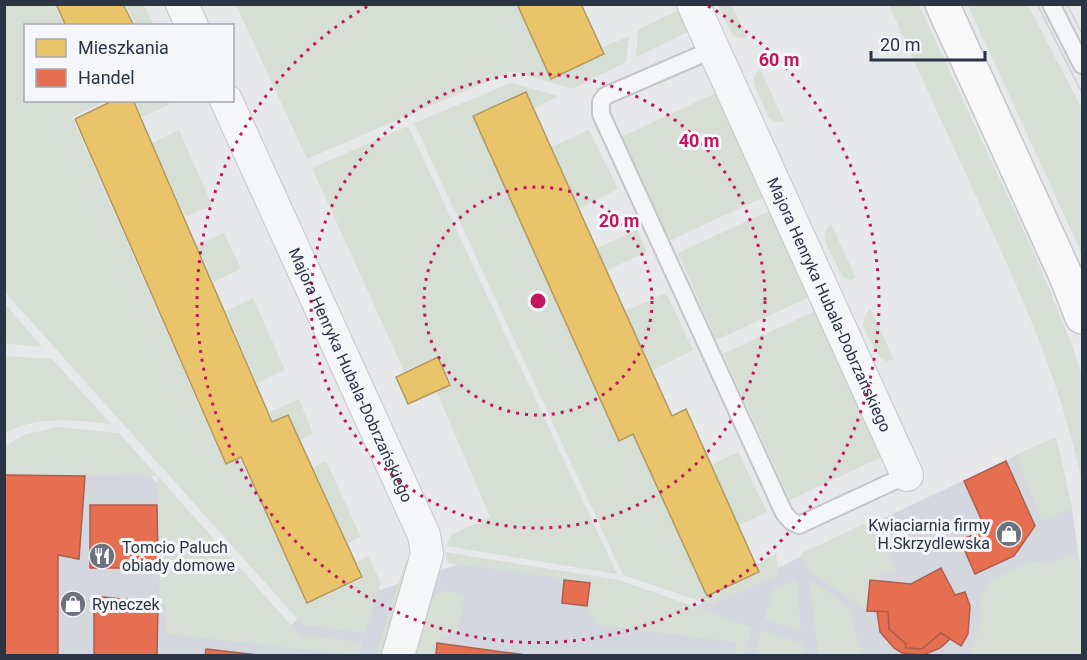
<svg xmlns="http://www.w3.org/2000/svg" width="1087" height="660" viewBox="0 0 1087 660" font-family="Roboto,sans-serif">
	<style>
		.built { fill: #d4d7dd }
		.green { fill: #d6ded6 }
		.homes { fill: #e9c46a; stroke: #b0995f; stroke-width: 1.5 }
		.shops { fill: #e76f51; stroke: #af5d4d; stroke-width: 1.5 }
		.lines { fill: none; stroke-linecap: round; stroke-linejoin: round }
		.lane-casing { stroke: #c4c6c8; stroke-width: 20 }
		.street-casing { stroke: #c4c6c8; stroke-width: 34 }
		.secondary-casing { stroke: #c4c6c8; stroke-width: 36 }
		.lane { stroke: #f5f6f7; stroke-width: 16 }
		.street { stroke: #f5f6f7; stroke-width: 32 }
		.secondary { stroke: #f8f8f8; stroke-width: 33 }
		.tram { stroke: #cecfd2; stroke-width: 1.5 }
		.ring { fill: none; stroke: #c2185b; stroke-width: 3; stroke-dasharray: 3 6 }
		.labels { text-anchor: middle; stroke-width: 6; stroke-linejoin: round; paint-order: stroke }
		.street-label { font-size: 16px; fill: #2b3445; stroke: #f4f6f9 }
		.poi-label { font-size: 16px; fill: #2b3445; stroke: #f4f6f9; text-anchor: start }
		.centre { fill: #c2185b; stroke: #f4f6f9; stroke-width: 3 }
		.ring-label { font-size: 18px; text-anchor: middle; font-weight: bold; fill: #c2185b; stroke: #f4f6f9; stroke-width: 6; stroke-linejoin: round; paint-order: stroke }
	</style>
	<rect width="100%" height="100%" fill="#e6e8ea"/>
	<polygon class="built" points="1056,437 1072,508 1078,551 1082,593 1082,655 5,655 4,465 138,462 287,629 301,616 465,562 602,583 684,612"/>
	<g class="green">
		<polygon points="4,5 54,5 64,25 26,26 26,100 98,101 100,104 72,117 225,465 240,459 307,604 364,578 357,562 368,556 381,583 365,633 303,625 5,292"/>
		<polygon points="126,5 144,5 154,25 136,25"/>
		<polygon points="236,5 517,5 551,78 604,55 601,48 629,36 626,62 572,89 512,71 307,159"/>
		<polygon points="718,5 732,5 747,38 740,38 732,35"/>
		<path d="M889,5H919L1035,255L1072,345L1082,378V483C1063,387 1022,296 981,207C950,140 919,72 889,5Z"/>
		<polygon points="968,5 1028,5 1082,109 1082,254"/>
		<polygon points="679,10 688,32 636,57 638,30"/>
		<polygon points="760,68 784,121 776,122 769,118 754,84 754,76"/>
		<polygon points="511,83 558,96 534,109 526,92 473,116 619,440 633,434 707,596 759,573 756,565 776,554 778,570 776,576 712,605 623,575 414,123"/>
		<polygon points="716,93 764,197 669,241 621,137"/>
		<polygon points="134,101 170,101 169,105 142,117"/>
		<polygon points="408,126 617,574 446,546 451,535 490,517 437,392 451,385 439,356 404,371 312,168"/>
		<polygon points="179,130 212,205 186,217 152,143"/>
		<polygon points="589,130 618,189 579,209 551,147"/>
		<polygon points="771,210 810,297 716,340 678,253"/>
		<polygon points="831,224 856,278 850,280 842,276 825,241 826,230"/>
		<polygon points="637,230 647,252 607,270 597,248"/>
		<polygon points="224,233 241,269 214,282 197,245"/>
		<polygon points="666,293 693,350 652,371 625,311"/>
		<polygon points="253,298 285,370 257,383 226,311"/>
		<polygon points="5,304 42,347 5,343"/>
		<polygon points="870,308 894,360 886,361 879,357 863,326 864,318"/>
		<polygon points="817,310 884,456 790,500 723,354"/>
		<path d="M5,356L52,359L111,424C75,420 37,415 5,433Z"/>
		<polygon points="299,399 313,434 300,440 288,414 273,420 270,412"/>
		<polygon points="58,427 119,433 300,635 363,642 358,655 166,634 166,603 160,603 157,476 5,475 5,446 23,435"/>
		<polygon points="1056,437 1072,508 1042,521 1015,455"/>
		<polygon points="738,452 767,512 738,526 711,465"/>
		<polygon points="326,461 361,537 348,543 313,467"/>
		<polygon points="872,520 898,573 881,572 879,581 870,580 867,611 808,570 800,554"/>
		<path d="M1078,551L1082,579V655H967C980,632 983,623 979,596L991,580L1032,561L1048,564Z"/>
		<polygon points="445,552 619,580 752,627 744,655 735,655 736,642 597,625 588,613 591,582 448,563"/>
		<polygon points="410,559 382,655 375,656 406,560"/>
		<polygon points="796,580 797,580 801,631 764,619 774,588"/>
		<path d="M810,580C822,588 838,595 846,606C856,621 855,642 866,655H818Z"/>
		<polygon points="444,590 465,594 458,631 435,641 434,655 411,656 427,601"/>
		<polygon points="761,630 802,643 804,655 754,655"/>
	</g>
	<g class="homes">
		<polygon points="56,4 123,4 134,26 66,26"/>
		<polygon points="517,4 581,4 604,54 551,79"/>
		<polygon points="526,92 672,416 686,409 759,572 707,596 633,434 619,441 473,116"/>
		<polygon points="114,100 133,100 272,422 288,415 362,577 307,603 241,457 226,464 75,119"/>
		<polygon points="438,357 450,385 408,404 396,377"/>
	</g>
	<g class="shops">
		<polygon points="1006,461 1035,526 1014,556 975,574 960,540 986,530 964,481"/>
		<polygon points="4,475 85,476 79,559 58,555 58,656 4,656"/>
		<polygon points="90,505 157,505 158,568 90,568"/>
		<polygon points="941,568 955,595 965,592 970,606 968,634 961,646 941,633 922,649 905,648 906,644 889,629 888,612 867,611 870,580 911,584"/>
		<polygon points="564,580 590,583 587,606 562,603"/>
		<polygon points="94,596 158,603 157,656 94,656"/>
		<polygon points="877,611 888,612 889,629 906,644 905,648 922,649 941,633 950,639 940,648 923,655 902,653 894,648 880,632"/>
		<polygon points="437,643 533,656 436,656"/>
		<polygon points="206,649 267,656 205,656"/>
	</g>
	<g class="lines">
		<g class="lane-casing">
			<g id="lane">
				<polyline points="1051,4 1082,65"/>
				<polyline points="714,49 605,96 601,102 601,114 784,513 791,521 799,525 907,475"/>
			</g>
		</g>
		<g class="street-casing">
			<g id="street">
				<polyline points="182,4 192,26"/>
				<path id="s1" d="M693,4L907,475"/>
				<path id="s2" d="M226,100L424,535L427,554L398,656"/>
			</g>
		</g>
		<g class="secondary-casing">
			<polyline id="secondary" points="942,4 1066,276 1082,317"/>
		</g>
		<use href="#lane" class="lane"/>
		<use href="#street" class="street"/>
		<use href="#secondary" class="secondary"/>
		<g class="tram">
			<polyline points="1037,4 1082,93"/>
			<polyline points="1067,4 1082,34"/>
		</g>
	</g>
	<g class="ring">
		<circle cx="538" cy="301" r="114"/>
		<circle cx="538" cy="301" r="227"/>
		<path d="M708 6A341 341 0 1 1 368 6"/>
	</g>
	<defs>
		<g id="shop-disc" transform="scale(1.35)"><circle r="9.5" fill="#6c737f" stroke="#f4f6f9"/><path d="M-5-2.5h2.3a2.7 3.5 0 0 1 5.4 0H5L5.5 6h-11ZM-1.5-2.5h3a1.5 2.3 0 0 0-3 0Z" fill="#fff"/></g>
		<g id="restaurant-disc" transform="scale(1.35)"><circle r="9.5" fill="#6c737f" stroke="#f4f6f9"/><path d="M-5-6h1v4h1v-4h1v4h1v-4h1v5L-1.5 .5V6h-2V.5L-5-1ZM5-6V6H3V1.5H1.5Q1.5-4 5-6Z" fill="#fff"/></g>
	</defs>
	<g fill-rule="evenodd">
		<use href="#shop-disc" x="1009" y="534"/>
		<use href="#restaurant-disc" x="102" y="556"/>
		<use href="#shop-disc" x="73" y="604"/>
	</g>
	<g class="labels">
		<g class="street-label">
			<text dy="6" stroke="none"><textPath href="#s1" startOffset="330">Majora Henryka Hubala-Dobrzańskiego</textPath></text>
			<text dy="6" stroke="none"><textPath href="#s2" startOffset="302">Majora Henryka Hubala-Dobrzańskiego</textPath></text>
		</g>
		<g class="poi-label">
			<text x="990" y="531" text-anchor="end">Kwiaciarnia firmy<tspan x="990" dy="18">H.Skrzydlewska</tspan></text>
			<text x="122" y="553">Tomcio Paluch<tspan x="122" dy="18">obiady domowe</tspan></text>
			<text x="92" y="610">Ryneczek</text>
		</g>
	</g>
	<circle cx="538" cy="301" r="9" class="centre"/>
	<g class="ring-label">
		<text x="779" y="66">60 m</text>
		<text x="699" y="147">40 m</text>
		<text x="619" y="227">20 m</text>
	</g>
	<rect width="1087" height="660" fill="none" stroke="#2b3445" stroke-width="12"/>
	<rect x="24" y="24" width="210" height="78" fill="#f4f6f9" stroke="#a4a8b1" stroke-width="1.5"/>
	<rect x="36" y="39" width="30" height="18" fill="#e9c46a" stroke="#a4a8b1" stroke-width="1.5"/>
	<text x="78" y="54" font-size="18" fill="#2b3445">Mieszkania</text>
	<rect x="36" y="69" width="30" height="18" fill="#e76f51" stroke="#a4a8b1" stroke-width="1.5"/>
	<text x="78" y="84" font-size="18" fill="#2b3445">Handel</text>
	<path d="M871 51v9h114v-9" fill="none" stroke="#2b3445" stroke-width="3"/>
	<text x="880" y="51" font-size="18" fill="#2b3445" stroke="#f4f6f9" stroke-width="4.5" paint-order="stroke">20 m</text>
</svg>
